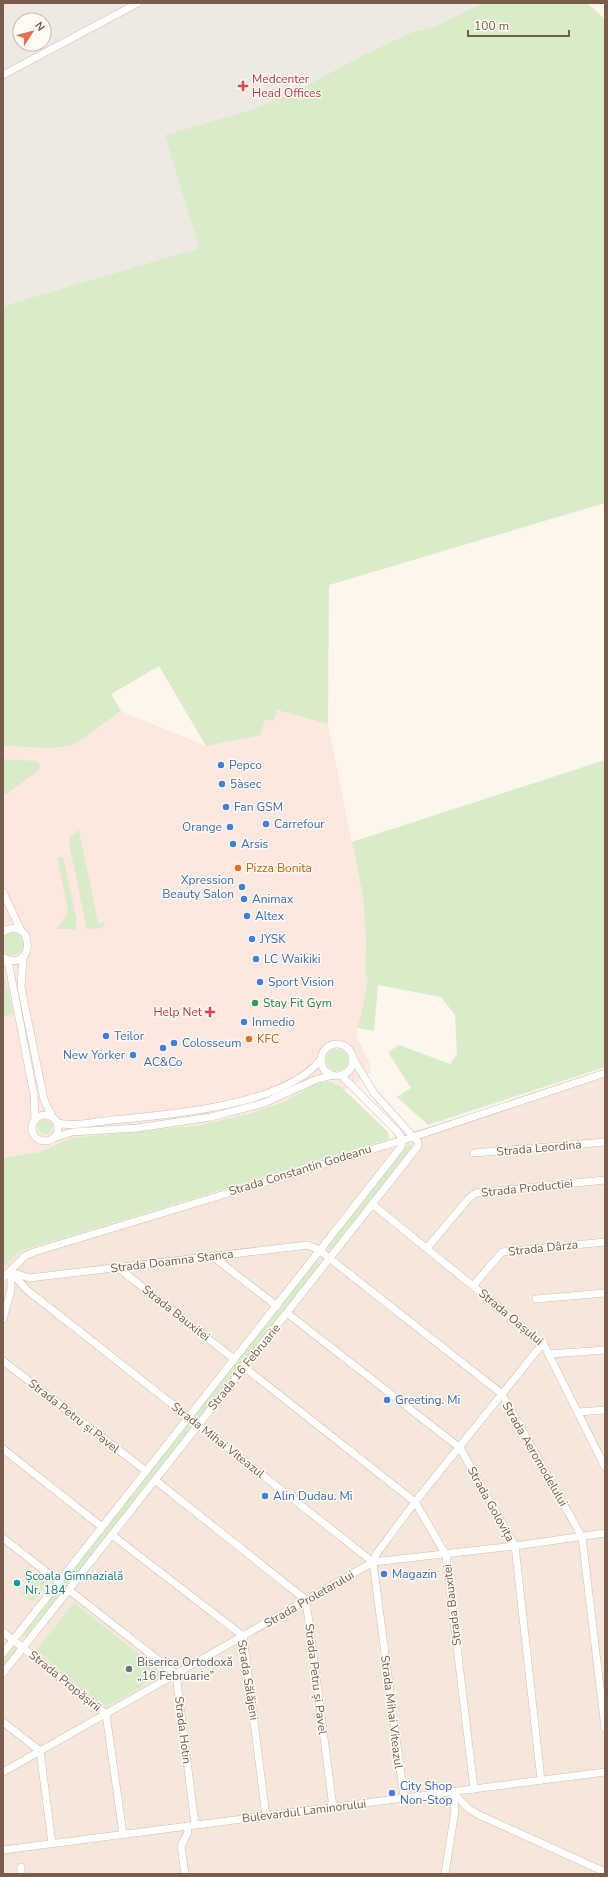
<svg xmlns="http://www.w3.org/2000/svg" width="608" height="1877" viewBox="0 0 608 1877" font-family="'Nunito Sans',sans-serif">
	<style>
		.residential { fill: #f5e8da }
		.commercial { fill: #fde8e0 }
		.industrial { fill: #efe9e4; fill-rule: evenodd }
		.green { fill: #d8ecc9 }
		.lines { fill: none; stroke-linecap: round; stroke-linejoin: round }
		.minor-casing { stroke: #d1beb0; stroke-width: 8 }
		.minor { stroke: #fff; stroke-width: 7 }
		.health-dot { fill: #e0444e; stroke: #fffaf3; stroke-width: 1.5 }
		.shop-dot { fill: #3f7fe0; stroke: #fffaf3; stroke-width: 1.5 }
		.food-dot { fill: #e8710a; stroke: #fffaf3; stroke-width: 1.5 }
		.leisure-dot { fill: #2e9e5b; stroke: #fffaf3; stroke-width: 1.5 }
		.culture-dot { fill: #0f9aa8; stroke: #fffaf3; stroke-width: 1.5 }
		.worship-dot { fill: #6b7280; stroke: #fffaf3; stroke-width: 1.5 }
		.labels { text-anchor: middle; stroke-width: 3; stroke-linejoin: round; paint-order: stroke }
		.health-label { font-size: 12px; fill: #be3a42; stroke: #fffaf3; text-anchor: start }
		.shop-label { font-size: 12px; fill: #366cbe; stroke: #fffaf3; text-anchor: start }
		.food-label { font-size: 12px; fill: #c56008; stroke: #fffaf3; text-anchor: start }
		.leisure-label { font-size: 12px; fill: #27864d; stroke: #fffaf3; text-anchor: start }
		.street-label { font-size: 12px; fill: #7a5c4d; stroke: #fffaf3 }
		.culture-label { font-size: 12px; fill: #0d838f; stroke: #fffaf3; text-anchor: start }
		.worship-label { font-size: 12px; fill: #5b616d; stroke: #fffaf3; text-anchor: start }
	</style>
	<rect width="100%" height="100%" fill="#fdf6ec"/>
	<g class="residential">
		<polygon points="3,3 30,3 3,13"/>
		<polygon points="605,1073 605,1874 3,1874 3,1262 11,1259 20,1251"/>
	</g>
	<polygon class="commercial" points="277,710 328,724 363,897 366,939 365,975 368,977 361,1016 357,1028 357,1037 369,1061 371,1072 345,1090 336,1083 324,1082 318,1083 281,1103 252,1113 201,1125 71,1138 40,1152 3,1158 3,746 50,748 72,746 121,711 206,746 265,719"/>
	<path class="industrial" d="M30,3H483L434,27L412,32L363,55L300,89L252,111L166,135L199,248L3,306V13ZM20,20H44V44H20Z"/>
	<g class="green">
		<polygon points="483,3 587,3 605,19 605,503 329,585 328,724 277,710 274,721 265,719 261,735 206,746 159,666 111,694 121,711 72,746 50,748 3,746 3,306 199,248 165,135 252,110 300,89 363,55 412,32 434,27"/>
		<polygon points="3,759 36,761 39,764 40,768 37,772 3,796"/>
		<polygon points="605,760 605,1067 428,1125 397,1097 411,1088 388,1052 399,1045 450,1064 457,1054 455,1015 441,997 378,985 374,1031 357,1028 361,1016 368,978 365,975 366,939 363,897 352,842"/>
		<polygon points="79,830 98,923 104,922 105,927 87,930 69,844 70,836"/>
		<polygon points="63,857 77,922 76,923 76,931 70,929 56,929 64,919 68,909 57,858"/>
		<circle cx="13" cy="944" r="11"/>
		<polygon points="3,969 14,1015 3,1016"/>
		<circle cx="337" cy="1060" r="11"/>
		<polygon points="324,1082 331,1082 340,1086 388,1132 389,1139 20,1251 3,1267 3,1158 40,1152 71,1138 201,1125 252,1113 281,1103 318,1083"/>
		<circle cx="45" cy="1127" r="7"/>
		<polygon points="410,1145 413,1146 334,1247 328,1250 326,1247 327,1244 406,1146"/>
		<polygon points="317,1261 320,1266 203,1416 199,1418 195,1414 313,1263"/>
		<polygon points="188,1420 196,1423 29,1635 26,1637 23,1636 21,1633"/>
		<polygon points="36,1574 47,1583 33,1602 21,1593"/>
		<polygon points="74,1603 164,1674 106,1707 36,1651"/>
		<polygon points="14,1641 20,1646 3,1668 3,1655"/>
	</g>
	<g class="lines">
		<g class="minor-casing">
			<g id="minor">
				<polyline points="3,75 138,3"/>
				<polyline points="3,892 21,931"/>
				<path d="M3,932C35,913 36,976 3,957"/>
				<polyline points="23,957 21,987 44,1100 52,1116"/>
				<polyline points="4,958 9,966 34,1095 35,1120"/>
				<circle cx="337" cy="1060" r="16"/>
				<polyline points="341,1075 397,1131 402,1139"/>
				<circle cx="45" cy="1128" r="13"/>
				<path d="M57,1123C75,1127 94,1122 112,1120C167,1115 286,1106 321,1059"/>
				<polyline points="53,1138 72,1132 137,1128 211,1117 264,1103 315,1080 333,1075"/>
				<polyline points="474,1153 605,1142"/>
				<polyline points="372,1204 543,1343 605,1467"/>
				<polyline points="427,1248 469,1198 476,1193 605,1180"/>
				<polyline points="212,1256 277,1306"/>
				<polyline points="117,1267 234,1359"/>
				<polyline points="11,1272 29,1278 308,1245 319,1250 502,1394 582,1537 605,1728"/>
				<polyline points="13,1274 27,1290 373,1562 404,1798"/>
				<polyline points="3,1278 25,1256 34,1252 413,1137 605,1073"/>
				<polyline points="473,1286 502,1252 605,1242"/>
				<polyline points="536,1299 605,1293"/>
				<polyline points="287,1313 460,1448 515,1546 541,1780"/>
				<polyline points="3,1319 11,1290 11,1272"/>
				<polyline points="550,1354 605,1350"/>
				<polyline points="3,1361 146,1471"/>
				<polyline points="244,1367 415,1502 446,1555 474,1789"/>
				<polyline points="578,1412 605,1410"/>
				<polyline points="3,1449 102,1527"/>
				<polyline points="155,1480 306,1600 333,1807"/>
				<polyline points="112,1535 243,1636 266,1816"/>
				<polyline points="3,1538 59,1582"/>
				<polyline points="373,1562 515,1546 605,1533"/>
				<polyline points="69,1590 176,1674 195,1825"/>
				<polyline points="3,1632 106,1714 123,1834"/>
				<polyline points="3,1653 401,1147 402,1139"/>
				<polyline points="3,1673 418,1146 418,1142 374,1093 352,1057"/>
				<polyline points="3,1722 40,1751 52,1843"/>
				<polyline points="3,1772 373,1562 377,1553 415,1502 543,1343"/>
				<polyline points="452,1792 469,1809 479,1815 605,1872"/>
				<polyline points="3,1850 605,1772"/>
				<polyline points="21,1867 21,1874"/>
				<polyline points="185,1874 181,1846 188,1832 187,1826"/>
				<polyline points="445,1874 455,1810 452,1792"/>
			</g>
		</g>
		<use href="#minor" class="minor"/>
	</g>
	<g class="health-dot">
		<path d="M241 80h4v4h4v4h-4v4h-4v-4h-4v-4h4z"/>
		<path d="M208 1006h4v4h4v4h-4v4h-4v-4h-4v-4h4z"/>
	</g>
	<g class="shop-dot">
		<circle cx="221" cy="765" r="4"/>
		<circle cx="222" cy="784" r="4"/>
		<circle cx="226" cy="807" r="4"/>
		<circle cx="266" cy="824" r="4"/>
		<circle cx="230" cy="827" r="4"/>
		<circle cx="233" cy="844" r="4"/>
		<circle cx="242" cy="887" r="4"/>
		<circle cx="244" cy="899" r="4"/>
		<circle cx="247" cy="916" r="4"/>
		<circle cx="252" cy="939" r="4"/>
		<circle cx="256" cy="959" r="4"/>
		<circle cx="260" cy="982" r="4"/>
		<circle cx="244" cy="1022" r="4"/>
		<circle cx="106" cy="1036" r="4"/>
		<circle cx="174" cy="1043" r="4"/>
		<circle cx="163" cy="1048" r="4"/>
		<circle cx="133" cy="1055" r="4"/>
		<circle cx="387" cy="1400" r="4"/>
		<circle cx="265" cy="1496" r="4"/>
		<circle cx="384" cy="1574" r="4"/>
		<circle cx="392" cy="1793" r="4"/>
	</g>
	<g class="food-dot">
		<circle cx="238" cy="868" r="4"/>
		<circle cx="249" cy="1039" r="4"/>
	</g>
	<circle class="leisure-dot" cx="255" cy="1003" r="4"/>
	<circle class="culture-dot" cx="17" cy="1583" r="4"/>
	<circle class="worship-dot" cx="129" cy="1669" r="4"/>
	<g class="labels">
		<g class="health-label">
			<text x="252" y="83">Medcenter<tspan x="252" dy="14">Head Offices</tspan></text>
			<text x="202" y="1016" text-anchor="end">Help Net</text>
		</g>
		<g class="shop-label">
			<text x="229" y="769">Pepco</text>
			<text x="230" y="788">5àsec</text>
			<text x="234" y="811">Fan GSM</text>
			<text x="274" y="828">Carrefour</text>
			<text x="222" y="831" text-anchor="end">Orange</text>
			<text x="241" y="848">Arsis</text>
			<text x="234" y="884" text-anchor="end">Xpression<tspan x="234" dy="14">Beauty Salon</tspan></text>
			<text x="252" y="903">Animax</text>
			<text x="255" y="920">Altex</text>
			<text x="260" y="943">JYSK</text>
			<text x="264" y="963">LC Waikiki</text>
			<text x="268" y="986">Sport Vision</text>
			<text x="252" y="1026">Inmedio</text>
			<text x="114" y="1040">Teilor</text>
			<text x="182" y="1047">Colosseum</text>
			<text x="125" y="1059" text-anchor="end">New Yorker</text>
			<text x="163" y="1066" text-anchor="middle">AC&amp;Co</text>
			<text x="395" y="1404">Greeting. Mi</text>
			<text x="273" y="1500">Alin Dudau. Mi</text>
			<text x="392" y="1578">Magazin</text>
			<text x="400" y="1790">City Shop<tspan x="400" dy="14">Non-Stop</tspan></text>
		</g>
		<g class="food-label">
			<text x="246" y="872">Pizza Bonita</text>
			<text x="257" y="1043">KFC</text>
		</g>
		<g class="leisure-label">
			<text x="263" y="1007">Stay Fit Gym</text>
		</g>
		<g class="street-label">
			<text transform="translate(539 1148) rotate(-5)" y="4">Strada Leordina</text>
			<text transform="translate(300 1170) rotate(-17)" y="4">Strada Constantin Godeanu</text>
			<text transform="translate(527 1188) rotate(-6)" y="4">Strada Productiei</text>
			<text transform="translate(543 1248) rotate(-6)" y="4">Strada Dârza</text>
			<text transform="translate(172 1261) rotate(-7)" y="4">Strada Doamna Stanca</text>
			<text transform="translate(176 1313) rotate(38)" y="4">Strada Bauxitei</text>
			<text transform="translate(511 1317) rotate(40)" y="4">Strada Oașului</text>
			<text transform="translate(244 1367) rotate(-51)" y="4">Strada 16 Februarie</text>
			<text transform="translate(74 1416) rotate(38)" y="4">Strada Petru și Pavel</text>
			<text transform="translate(218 1440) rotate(38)" y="4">Strada Mihai Viteazul</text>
			<text transform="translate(535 1454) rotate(60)" y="4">Strada Aeromodelului</text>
			<text transform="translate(491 1504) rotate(61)" y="4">Strada Golovița</text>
			<text transform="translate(309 1599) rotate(-30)" y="4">Strada Proletarului</text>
			<text transform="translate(452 1605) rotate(-97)" y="4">Strada Bauxitei</text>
			<text transform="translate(316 1679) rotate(83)" y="4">Strada Petru și Pavel</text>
			<text transform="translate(248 1680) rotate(81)" y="4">Strada Sălăjeni</text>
			<text transform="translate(65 1681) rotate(39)" y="4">Strada Propășirii</text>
			<text transform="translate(392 1712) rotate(83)" y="4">Strada Mihai Viteazul</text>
			<text transform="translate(183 1730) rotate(83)" y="4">Strada Hotin</text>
			<text transform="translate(304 1811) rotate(-7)" y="4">Bulevardul Laminorului</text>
		</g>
		<g class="culture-label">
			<text x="25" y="1580">Școala Gimnazială<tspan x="25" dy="14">Nr. 184</tspan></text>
		</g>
		<g class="worship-label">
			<text x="137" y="1666">Biserica Ortodoxă<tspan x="137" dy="14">„16 Februarie”</tspan></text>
		</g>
	</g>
	<rect width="608" height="1877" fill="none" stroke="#7a5c4d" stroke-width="8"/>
	<g transform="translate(32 32) rotate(54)"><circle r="19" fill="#fffaf3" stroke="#cabbb1"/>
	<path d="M0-3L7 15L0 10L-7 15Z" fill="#e76f51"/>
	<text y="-6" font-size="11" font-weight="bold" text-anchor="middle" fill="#7a5c4d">N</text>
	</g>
	<path d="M468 30v6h101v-6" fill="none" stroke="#7a5c4d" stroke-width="2"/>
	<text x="474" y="30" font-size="12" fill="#7a5c4d" stroke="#fffaf3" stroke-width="3" paint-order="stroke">100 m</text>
</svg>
